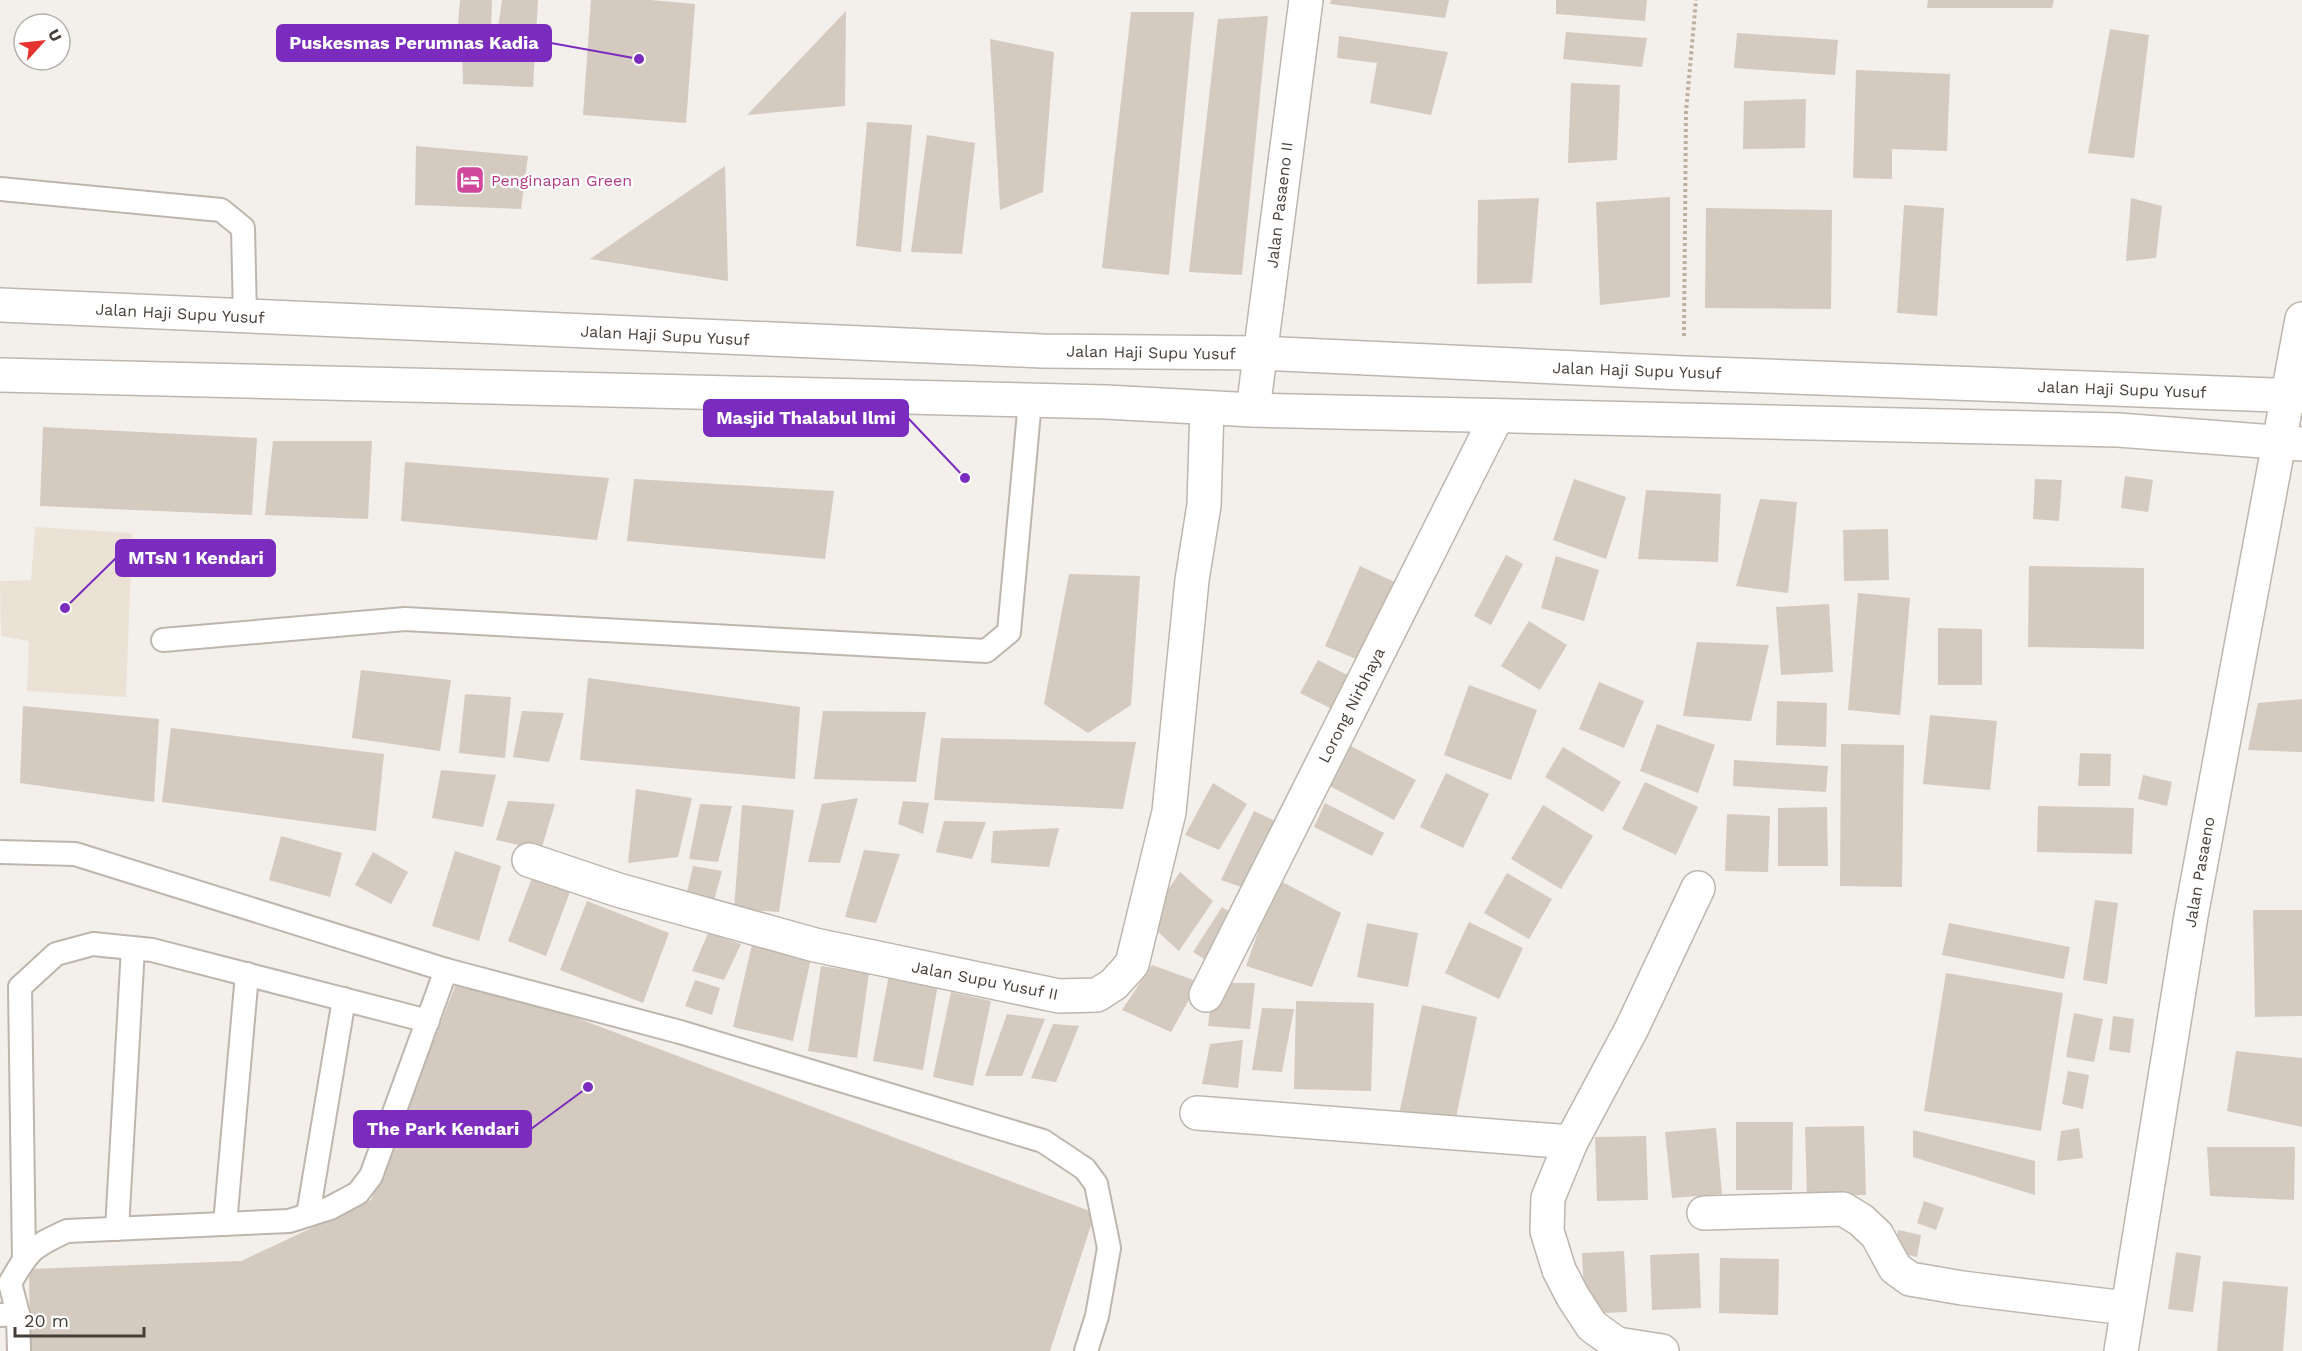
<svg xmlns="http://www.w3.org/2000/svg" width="2302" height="1351" viewBox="0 0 2302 1351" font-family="'Work Sans',sans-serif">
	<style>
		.education { fill: #ebe2d5 }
		.building { fill: #d4cac0 }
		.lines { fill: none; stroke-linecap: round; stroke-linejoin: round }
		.lane-casing { stroke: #beb6ad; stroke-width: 26 }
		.street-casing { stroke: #beb6ad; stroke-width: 36 }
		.path { stroke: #beb0a0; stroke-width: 4; stroke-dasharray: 3 3; stroke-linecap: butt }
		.lane { stroke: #fff; stroke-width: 22 }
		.street { stroke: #fff; stroke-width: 33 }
		.labels { text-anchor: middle; stroke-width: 4.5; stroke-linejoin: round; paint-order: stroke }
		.hotel-label { font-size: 16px; fill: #b23c85; stroke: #fff; text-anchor: start }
		.street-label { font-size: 16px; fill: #463f38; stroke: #fff }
		.leader { fill: none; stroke: #7b2cbf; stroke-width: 2 }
		.callout-dot { fill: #7b2cbf; stroke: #fff; stroke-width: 2 }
		.callout { fill: #7b2cbf; stroke: #7b2cbf; stroke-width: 2 }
		.callout-label { font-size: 18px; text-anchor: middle; font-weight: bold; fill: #fff }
	</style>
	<rect width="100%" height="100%" fill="#f3efea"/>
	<polygon class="education" points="35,527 132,533 126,697 27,691 29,641 1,636 0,581 31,580"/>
	<g class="building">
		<polygon points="460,0 492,0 491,29 458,25"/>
		<polygon points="502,0 538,0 533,87 463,84 462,44 496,42"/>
		<polygon points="591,0 650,0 695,4 686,123 583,115"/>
		<polygon points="1331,0 1449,0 1445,18 1330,4"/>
		<polygon points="1556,0 1647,0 1645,21 1556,14"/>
		<polygon points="1928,0 2054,0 2052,8 1927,8"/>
		<polygon points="846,11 845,106 747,115"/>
		<polygon points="1131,12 1194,12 1169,275 1102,268"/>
		<polygon points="1268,16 1242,275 1189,272 1218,19"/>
		<polygon points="2110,29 2149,35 2134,158 2088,153"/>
		<polygon points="1566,32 1647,38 1642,67 1563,59"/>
		<polygon points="1737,33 1838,40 1835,75 1734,68"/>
		<polygon points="1339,36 1448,52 1431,115 1370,103 1377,63 1337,58"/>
		<polygon points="990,39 1054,52 1043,192 1000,210"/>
		<polygon points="1856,70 1950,74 1947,151 1892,149 1892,179 1853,178"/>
		<polygon points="1571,83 1620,85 1617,160 1568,163"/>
		<polygon points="1806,99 1805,148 1743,149 1744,101"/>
		<polygon points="867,122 912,125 901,252 856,246"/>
		<polygon points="927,135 975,143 962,254 911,252"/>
		<polygon points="416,146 528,156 521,209 415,205"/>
		<polygon points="725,166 728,281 590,259"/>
		<polygon points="1670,197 1670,297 1600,305 1596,202"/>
		<polygon points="1539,198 1532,283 1477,284 1478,200"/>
		<polygon points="2131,198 2162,206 2156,258 2126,261"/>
		<polygon points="1904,205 1944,208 1937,316 1897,313"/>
		<polygon points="1706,208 1832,210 1831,309 1705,308"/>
		<polygon points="43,427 257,438 252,515 40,506"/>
		<polygon points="273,441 372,441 368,519 265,515"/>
		<polygon points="405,462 609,478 597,540 401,521"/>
		<polygon points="2125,476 2153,480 2148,512 2121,508"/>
		<polygon points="634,479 834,491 825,559 627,541"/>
		<polygon points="1574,479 1626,497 1606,559 1553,540"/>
		<polygon points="2035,479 2062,480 2059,521 2033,519"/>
		<polygon points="1646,490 1721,494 1718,562 1638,559"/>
		<polygon points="1760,499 1797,502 1788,593 1736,586"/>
		<polygon points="1888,529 1889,580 1844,581 1843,530"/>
		<polygon points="1506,555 1523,564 1491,625 1474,616"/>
		<polygon points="1556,556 1599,570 1584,621 1541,608"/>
		<polygon points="1360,566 1397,583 1363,662 1325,646"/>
		<polygon points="2029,566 2144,568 2144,649 2028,647"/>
		<polygon points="1069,574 1140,576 1131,705 1088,733 1044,704"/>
		<polygon points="1858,593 1910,598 1900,715 1848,710"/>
		<polygon points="1829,604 1833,672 1781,675 1776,607"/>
		<polygon points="1529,621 1567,645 1540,690 1501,666"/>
		<polygon points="1938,628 1982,629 1982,685 1938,685"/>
		<polygon points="1697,642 1769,645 1751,721 1683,716"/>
		<polygon points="1318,660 1357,680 1340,713 1300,693"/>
		<polygon points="361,670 451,680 440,751 352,738"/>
		<polygon points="588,678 800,707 795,779 580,760"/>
		<polygon points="1599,682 1644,701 1624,748 1579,729"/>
		<polygon points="1469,685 1537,710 1511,780 1444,755"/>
		<polygon points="465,694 511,697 505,758 459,753"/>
		<polygon points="2302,699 2302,752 2248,750 2258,703"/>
		<polygon points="1777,701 1827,703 1826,747 1776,745"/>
		<polygon points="23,706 159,719 154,802 20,783"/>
		<polygon points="522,711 564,713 549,762 513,757"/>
		<polygon points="823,711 926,712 916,782 814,779"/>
		<polygon points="1930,715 1997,721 1990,790 1923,784"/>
		<polygon points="1657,724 1715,745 1698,793 1640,771"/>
		<polygon points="171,728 384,754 376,831 162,802"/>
		<polygon points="941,738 1136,742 1123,809 934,800"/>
		<polygon points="1345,743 1416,780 1394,820 1324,783"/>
		<polygon points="1841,744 1904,745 1902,887 1840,886"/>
		<polygon points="1563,747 1621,782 1603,812 1545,777"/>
		<polygon points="2080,753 2111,754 2110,786 2078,786"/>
		<polygon points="1734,760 1828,766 1826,792 1733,786"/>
		<polygon points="441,770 496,775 483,827 432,818"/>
		<polygon points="1446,773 1489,794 1463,848 1420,827"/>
		<polygon points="2143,775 2172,782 2167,806 2138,799"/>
		<polygon points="1645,782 1698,807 1676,855 1622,829"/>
		<polygon points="1213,783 1247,804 1219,850 1185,835"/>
		<polygon points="636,789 692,798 678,857 628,863"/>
		<polygon points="858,798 840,863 808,862 822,804"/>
		<polygon points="508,801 555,804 541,850 496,840"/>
		<polygon points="903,801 929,803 923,834 898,824"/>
		<polygon points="1325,803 1384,833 1372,856 1314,827"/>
		<polygon points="700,804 732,806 718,862 689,859"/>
		<polygon points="742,805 794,810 779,912 734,909"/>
		<polygon points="1543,805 1593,836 1561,889 1511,859"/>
		<polygon points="2038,806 2134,808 2132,854 2037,852"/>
		<polygon points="1827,807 1828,866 1778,866 1778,808"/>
		<polygon points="1254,811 1277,822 1250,890 1221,880"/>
		<polygon points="1727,814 1770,816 1768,872 1725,871"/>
		<polygon points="944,821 986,822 972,859 936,852"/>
		<polygon points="1059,828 1049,867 991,863 993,831"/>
		<polygon points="281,836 342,853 330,897 269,880"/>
		<polygon points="864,850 900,854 876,923 845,917"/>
		<polygon points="455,851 501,866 479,941 432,926"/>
		<polygon points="373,852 408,872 391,904 355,885"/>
		<polygon points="693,866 722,871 712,908 685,901"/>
		<polygon points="1180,872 1213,901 1179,951 1147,922"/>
		<polygon points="1507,873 1552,899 1529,939 1484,913"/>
		<polygon points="532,878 570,892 546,956 508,941"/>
		<polygon points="1277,879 1341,913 1312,987 1246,966"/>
		<polygon points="2095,900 2118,903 2107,984 2083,980"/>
		<polygon points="587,901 669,933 643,1003 560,970"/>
		<polygon points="1222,907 1245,921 1217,967 1193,952"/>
		<polygon points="2253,910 2302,910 2302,1016 2255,1017"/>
		<polygon points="1469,922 1523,948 1499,999 1445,973"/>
		<polygon points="1367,923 1418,933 1408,987 1357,977"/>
		<polygon points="1949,923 2070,947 2064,979 1942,955"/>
		<polygon points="708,933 741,944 724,980 692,971"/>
		<polygon points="753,940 812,954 793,1041 733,1027"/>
		<polygon points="1152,965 1199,982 1171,1032 1122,1010"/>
		<polygon points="821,966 869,973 857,1058 808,1051"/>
		<polygon points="890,969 939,978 923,1070 873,1061"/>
		<polygon points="1946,973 2063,993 2041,1131 1924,1111"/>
		<polygon points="460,974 1095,1213 1050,1351 30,1351 29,1269 241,1261 371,1200"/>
		<polygon points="695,980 720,988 712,1015 685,1006"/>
		<polygon points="1213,983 1255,983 1250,1029 1208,1026"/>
		<polygon points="951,992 991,1001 973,1086 933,1077"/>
		<polygon points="1296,1001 1374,1003 1371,1091 1294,1089"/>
		<polygon points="1422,1005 1477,1017 1454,1127 1399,1115"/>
		<polygon points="1262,1008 1294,1009 1282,1072 1252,1070"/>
		<polygon points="2074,1013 2103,1019 2094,1062 2066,1057"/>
		<polygon points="1007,1014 1045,1019 1022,1076 985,1076"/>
		<polygon points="2113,1016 2134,1019 2130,1053 2109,1050"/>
		<polygon points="1053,1024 1079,1026 1056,1082 1031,1078"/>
		<polygon points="1243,1040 1238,1088 1202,1084 1210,1044"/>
		<polygon points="2236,1051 2302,1058 2302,1127 2227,1111"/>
		<polygon points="2068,1071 2089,1075 2083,1109 2062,1104"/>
		<polygon points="1736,1122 1793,1122 1792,1190 1736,1190"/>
		<polygon points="1864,1126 1866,1195 1807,1196 1805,1127"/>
		<polygon points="1716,1128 1722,1194 1672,1198 1665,1132"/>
		<polygon points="2079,1128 2083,1158 2057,1161 2061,1131"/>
		<polygon points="1913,1130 2035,1161 2035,1195 1913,1157"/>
		<polygon points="1646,1136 1648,1200 1597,1201 1595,1137"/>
		<polygon points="2207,1147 2295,1147 2294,1200 2210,1196"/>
		<polygon points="1924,1201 1944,1208 1936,1230 1917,1223"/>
		<polygon points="1898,1230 1921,1235 1917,1257 1894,1252"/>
		<polygon points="1624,1251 1627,1312 1585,1314 1582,1253"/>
		<polygon points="2176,1252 2201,1256 2193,1312 2168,1309"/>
		<polygon points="1699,1253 1701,1308 1652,1310 1650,1255"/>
		<polygon points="1720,1258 1779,1259 1778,1315 1719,1313"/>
		<polygon points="2223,1281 2288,1287 2283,1351 2217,1351"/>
	</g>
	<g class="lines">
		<g class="lane-casing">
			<g id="lane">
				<polyline points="0,189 221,210 243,228 245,316"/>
				<polyline points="163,640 405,619 986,651 1009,632 1030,401"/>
				<polyline points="0,852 75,854 446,970 680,1032 1043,1141 1085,1169 1096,1184 1109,1248 1097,1316 1086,1351"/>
				<polyline points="308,1215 344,999"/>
				<polyline points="225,1224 247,974"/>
				<polyline points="117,1229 133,948"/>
				<polyline points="24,1260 20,987 56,954 93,944 152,950 428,1021"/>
				<path d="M18,1314L10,1283C29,1250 32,1247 67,1231L289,1221L330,1208L358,1193L371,1176L446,970"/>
				<polyline points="0,1315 18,1314 19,1351"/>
			</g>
		</g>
		<g class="street-casing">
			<g id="street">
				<polyline points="0,305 1042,351 1260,353 1684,373 2302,396"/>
				<polyline points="0,375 1106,402 1253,410 2118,430 2302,444"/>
				<polyline points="1253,410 1306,0"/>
				<polyline points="529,860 618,890 815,945 1059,996 1097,995 1114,984 1132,964 1169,812 1192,580 1204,505 1207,408"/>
				<polyline points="1206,995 1497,416"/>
				<polyline points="1197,1113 1571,1142"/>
				<polyline points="1704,1213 1843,1209 1861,1220 1877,1235 1895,1268 1910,1279 1962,1288 2126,1308"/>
				<polyline points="1662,1351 1617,1344 1592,1326 1573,1297 1559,1270 1547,1231 1548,1198 1571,1142 1632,1028 1698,888"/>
				<polyline points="2121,1351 2191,916 2302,319"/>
			</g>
		</g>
		<polyline class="path" points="1684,336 1686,112 1696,0"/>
		<use href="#lane" class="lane"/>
		<use href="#street" class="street"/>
	</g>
	<defs>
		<g id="hotel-square" transform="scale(1.5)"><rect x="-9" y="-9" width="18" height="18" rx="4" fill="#d1479c" stroke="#fff"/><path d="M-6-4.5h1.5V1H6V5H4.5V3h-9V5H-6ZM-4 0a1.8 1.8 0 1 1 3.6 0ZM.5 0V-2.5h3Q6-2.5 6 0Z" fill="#fff"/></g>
	</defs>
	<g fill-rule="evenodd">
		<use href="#hotel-square" x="470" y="180"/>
	</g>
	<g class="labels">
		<g class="hotel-label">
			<text x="491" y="186">Penginapan Green</text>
		</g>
		<g class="street-label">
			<text transform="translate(1279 205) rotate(-83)" y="6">Jalan Pasaeno II</text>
			<text transform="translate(180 313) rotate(3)" y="6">Jalan Haji Supu Yusuf</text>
			<text transform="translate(665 335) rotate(3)" y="6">Jalan Haji Supu Yusuf</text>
			<text transform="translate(1151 352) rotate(1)" y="6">Jalan Haji Supu Yusuf</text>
			<text transform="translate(1637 370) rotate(2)" y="6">Jalan Haji Supu Yusuf</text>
			<text transform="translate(2122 389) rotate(2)" y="6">Jalan Haji Supu Yusuf</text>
			<text transform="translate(1351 705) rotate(-63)" y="6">Lorong Nirbhaya</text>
			<text transform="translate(2199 872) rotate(-80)" y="6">Jalan Pasaeno</text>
			<text transform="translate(985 980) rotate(11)" y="6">Jalan Supu Yusuf II</text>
		</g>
	</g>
	<path class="leader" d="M639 59L551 43M965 478L908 418M65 608L116 558M588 1087L531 1129"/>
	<g class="callout-dot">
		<circle cx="639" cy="59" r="6"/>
		<circle cx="965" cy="478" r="6"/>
		<circle cx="65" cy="608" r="6"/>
		<circle cx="588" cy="1087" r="6"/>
	</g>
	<g class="callout">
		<rect x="277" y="25" width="274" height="36" rx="6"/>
		<rect x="704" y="400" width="204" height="36" rx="6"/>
		<rect x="116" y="540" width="159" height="36" rx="6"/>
		<rect x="354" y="1111" width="177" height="36" rx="6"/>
	</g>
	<g class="callout-label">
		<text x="414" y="49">Puskesmas Perumnas Kadia</text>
		<text x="806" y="424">Masjid Thalabul Ilmi</text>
		<text x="196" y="564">MTsN 1 Kendari</text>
		<text x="443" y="1135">The Park Kendari</text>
	</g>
	<g transform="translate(42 42) rotate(63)"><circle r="28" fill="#ffffff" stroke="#b5b2af" stroke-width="1.5"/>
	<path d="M0-4.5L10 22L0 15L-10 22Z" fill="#e5342f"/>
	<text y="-9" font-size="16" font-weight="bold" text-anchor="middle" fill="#463f38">U</text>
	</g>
	<path d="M15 1327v9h129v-9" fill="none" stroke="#463f38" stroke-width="3"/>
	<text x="24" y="1327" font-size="18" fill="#463f38" stroke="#ffffff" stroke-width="4.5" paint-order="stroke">20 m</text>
</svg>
